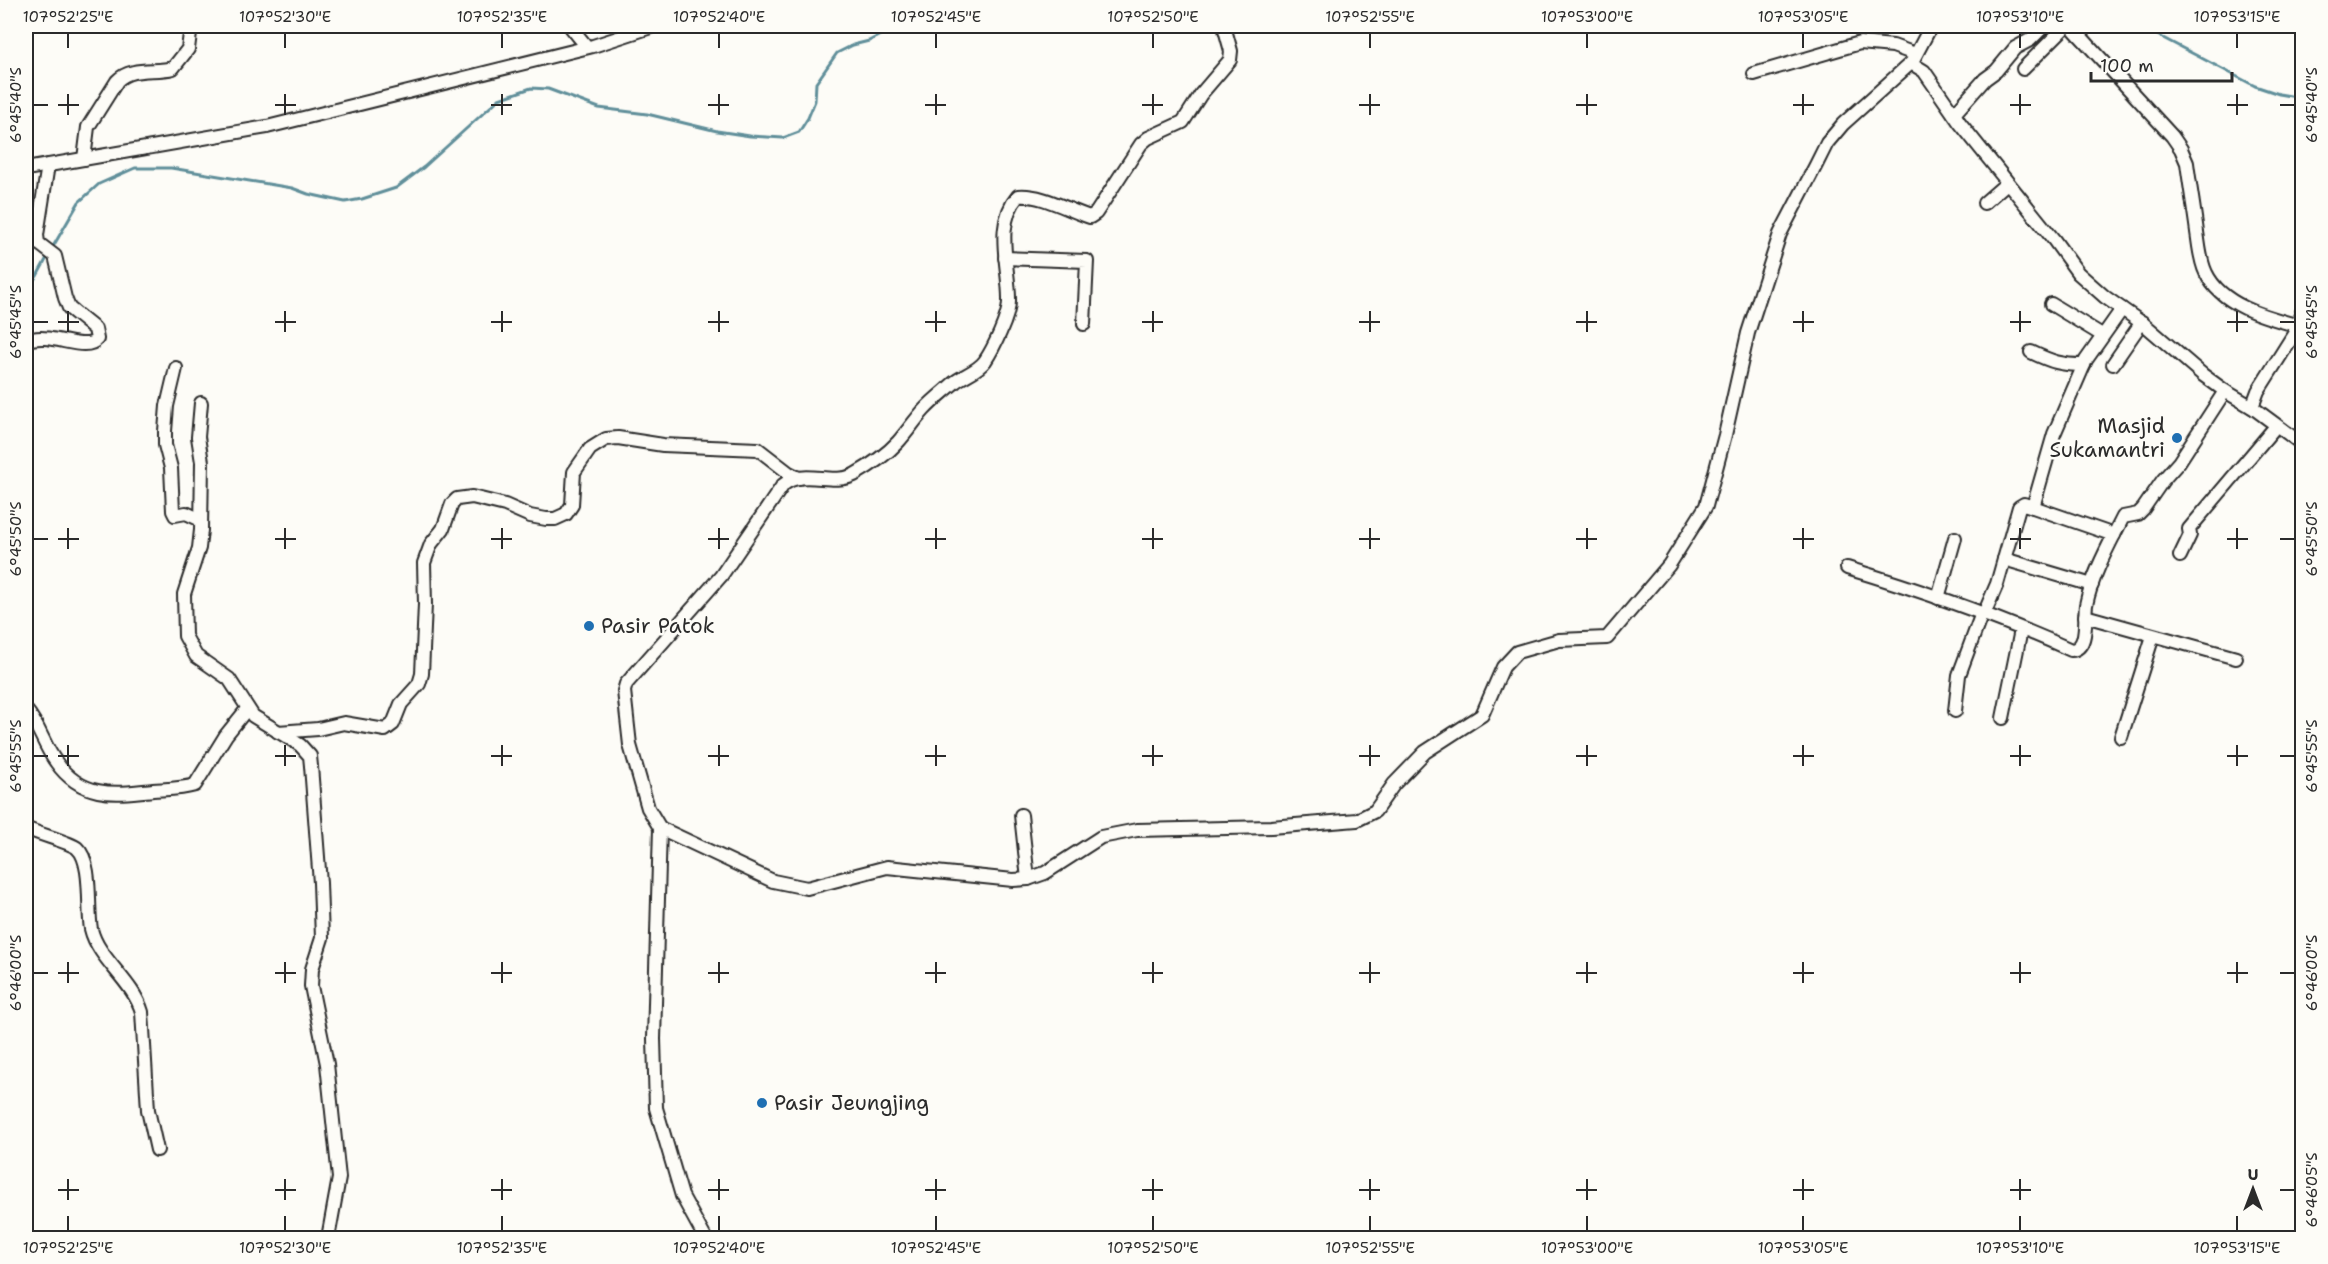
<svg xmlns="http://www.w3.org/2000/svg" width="2328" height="1264" viewBox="0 0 2328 1264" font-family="'Shantell Sans',sans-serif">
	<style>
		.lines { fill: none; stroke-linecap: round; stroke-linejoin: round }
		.stream { stroke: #618f9a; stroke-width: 3 }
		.minor-casing { stroke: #2b2b2b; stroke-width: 16 }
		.minor { stroke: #fdfcf7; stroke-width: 12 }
		.ticks { fill: none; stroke: #2b2b2b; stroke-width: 2 }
		.poi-dot { fill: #1f6fb2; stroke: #fdfcf7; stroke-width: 2 }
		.labels { text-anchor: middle; stroke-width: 5; stroke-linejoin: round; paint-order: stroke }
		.poi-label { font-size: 21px; fill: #2b2b2b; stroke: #fdfcf7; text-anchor: start }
		.neatline { fill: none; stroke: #2b2b2b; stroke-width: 2 }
		.ticks-label { font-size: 15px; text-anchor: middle; fill: #2b2b2b }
	</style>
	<rect width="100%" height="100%" fill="#fdfcf7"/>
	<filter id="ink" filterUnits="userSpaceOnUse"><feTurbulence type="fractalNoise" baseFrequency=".0167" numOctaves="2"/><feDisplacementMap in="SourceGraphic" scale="12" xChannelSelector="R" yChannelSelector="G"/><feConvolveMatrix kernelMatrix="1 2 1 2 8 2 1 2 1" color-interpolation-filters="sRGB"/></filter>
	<g filter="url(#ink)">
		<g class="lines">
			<g class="stream">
				<polyline points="2140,26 2255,86 2279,94 2302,98"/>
				<polyline points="51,250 79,202 99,184 135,168 171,168 292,188 308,194 345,202 362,199 396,188 424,167 499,99 531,88 548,89 599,108 647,114 717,131 750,136 783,138 799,132 808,118 815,101 816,83 837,53 853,45 869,41 897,26"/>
				<polyline points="26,289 37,276 48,256"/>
			</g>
			<g class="minor-casing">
				<g id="minor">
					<polyline points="570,26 587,47"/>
					<path d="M2071,26L2172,136L2181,149L2187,163C2190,186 2194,209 2197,232C2199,245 2200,261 2206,273C2221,305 2265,317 2296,325"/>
					<polyline points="1913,60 1931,26"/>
					<polyline points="2023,69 2066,26"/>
					<polyline points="1754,74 1860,43 1893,46 1915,54"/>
					<polyline points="1954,114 1985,79 1996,71 2015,48 2030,40 2044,26"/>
					<path d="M84,159L88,127L117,81C131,66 155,73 173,68L188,49L191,26"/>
					<polyline points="26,169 267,127 593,46 654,26"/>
					<polyline points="1984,203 2007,183"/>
					<polyline points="1005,258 1087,261 1084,324"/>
					<polyline points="2051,304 2102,335"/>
					<path d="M26,341C49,330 85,354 97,339L95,329L69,308L65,298L55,256L38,243L37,235L48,165"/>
					<path d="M2031,352C2052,362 2061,365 2084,365"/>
					<polyline points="2113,364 2142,322"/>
					<polyline points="176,368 167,406 165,431 165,445 171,468 173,511 175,515 186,513 201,520"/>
					<polyline points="201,403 198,437 202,462 201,530 199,548 184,594 185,636 196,656 229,679 253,716 300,745 310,756 311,766 320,883 322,938 312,969 311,986 327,1064 339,1178 328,1238"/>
					<polyline points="2252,407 2258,391 2294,334 2302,312"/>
					<polyline points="2033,507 2114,535"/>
					<polyline points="2180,556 2190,535 2189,529 2276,426"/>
					<polyline points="2004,559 2092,585"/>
					<path d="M1847,568C1923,591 1999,617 2071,650C2089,649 2084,619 2086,605C2092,575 2109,545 2123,517L2138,514L2143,509L2163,480L2179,462L2225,391L2252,407L2302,444"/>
					<polyline points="1938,598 1955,538"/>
					<polyline points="1984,614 1997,584 2019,507 2024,504 2033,507 2054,434 2086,360 2122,309"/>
					<polyline points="2085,616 2236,658"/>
					<path d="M26,710C39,725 44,746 56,762C82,799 115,794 153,790C167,789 182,789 195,785L226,735L247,709"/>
					<polyline points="1955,711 1959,675 1982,613"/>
					<polyline points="2003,718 2021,630"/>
					<polyline points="278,732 318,729 344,723 385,730 393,724 401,704 419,684 422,674 425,604 424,563 431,544 443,529 452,504 457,499 472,497 505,505 530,516 546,519 555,519 566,514 572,505 574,472 590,449 606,439 618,438 663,445 758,449 789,473 799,478"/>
					<polyline points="2121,737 2153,636"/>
					<polyline points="1021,815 1028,879"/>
					<path d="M26,828C37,834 70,842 77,848C93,862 87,909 91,929C98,959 133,981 142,1012L148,1110L157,1150"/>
					<polyline points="660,828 773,881 807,888 887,867 1013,880 1028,879 1045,873 1101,837 1137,830 1271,827 1357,820 1375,811 1394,784 1425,752 1482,715 1503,667 1517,652 1559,640 1607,638 1669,565 1706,506 1725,435 1748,333 1780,234 1816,165 1827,143 1843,124 1911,63 1924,71 1960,123 2054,240 2078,273 2105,297 2145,325 2203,375 2225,391"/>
					<path d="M705,1238L682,1196L656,1108L654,1039L660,828L648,808L630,745L624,691L626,684L721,576L783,485C803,468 832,486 854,475C868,467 887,454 898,442C907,432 915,420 924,410C933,400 945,391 955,382C964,375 978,371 985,361C993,349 1009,317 1009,302C1010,268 993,225 1018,196C1043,194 1067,210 1090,217L1096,213L1141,144L1148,138L1183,122L1201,94L1230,60L1231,51L1224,26"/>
				</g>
			</g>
			<use href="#minor" class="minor"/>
		</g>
	</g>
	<path class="ticks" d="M68,33V48M285,33V48M502,33V48M719,33V48M936,33V48M1153,33V48M1370,33V48M1587,33V48M1803,33V48M2020,33V48M2237,33V48M68,94V115M285,94V115M502,94V115M719,94V115M936,94V115M1153,94V115M1370,94V115M1587,94V115M1803,94V115M2020,94V115M2237,94V115M33,105H48M58,105H79M275,105H296M491,105H512M708,105H729M925,105H946M1142,105H1163M1359,105H1380M1576,105H1597M1793,105H1814M2010,105H2031M2227,105H2248M2280,105H2295M68,311V332M285,311V332M502,311V332M719,311V332M936,311V332M1153,311V332M1370,311V332M1587,311V332M1803,311V332M2020,311V332M2237,311V332M33,322H48M58,322H79M275,322H296M491,322H512M708,322H729M925,322H946M1142,322H1163M1359,322H1380M1576,322H1597M1793,322H1814M2010,322H2031M2227,322H2248M2280,322H2295M68,528V549M285,528V549M502,528V549M719,528V549M936,528V549M1153,528V549M1370,528V549M1587,528V549M1803,528V549M2020,528V549M2237,528V549M33,539H48M58,539H79M275,539H296M491,539H512M708,539H729M925,539H946M1142,539H1163M1359,539H1380M1576,539H1597M1793,539H1814M2010,539H2031M2227,539H2248M2280,539H2295M68,745V766M285,745V766M502,745V766M719,745V766M936,745V766M1153,745V766M1370,745V766M1587,745V766M1803,745V766M2020,745V766M2237,745V766M33,756H48M58,756H79M275,756H296M491,756H512M708,756H729M925,756H946M1142,756H1163M1359,756H1380M1576,756H1597M1793,756H1814M2010,756H2031M2227,756H2248M2280,756H2295M68,962V983M285,962V983M502,962V983M719,962V983M936,962V983M1153,962V983M1370,962V983M1587,962V983M1803,962V983M2020,962V983M2237,962V983M33,973H48M58,973H79M275,973H296M491,973H512M708,973H729M925,973H946M1142,973H1163M1359,973H1380M1576,973H1597M1793,973H1814M2010,973H2031M2227,973H2248M2280,973H2295M68,1179V1200M285,1179V1200M502,1179V1200M719,1179V1200M936,1179V1200M1153,1179V1200M1370,1179V1200M1587,1179V1200M1803,1179V1200M2020,1179V1200M58,1190H79M275,1190H296M491,1190H512M708,1190H729M925,1190H946M1142,1190H1163M1359,1190H1380M1576,1190H1597M1793,1190H1814M2010,1190H2031M2280,1190H2295M68,1216V1231M285,1216V1231M502,1216V1231M719,1216V1231M936,1216V1231M1153,1216V1231M1370,1216V1231M1587,1216V1231M1803,1216V1231M2020,1216V1231M2237,1216V1231"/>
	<g class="poi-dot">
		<circle cx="2177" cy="438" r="6"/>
		<circle cx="589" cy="626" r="6"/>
		<circle cx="762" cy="1103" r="6"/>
	</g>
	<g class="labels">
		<g class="poi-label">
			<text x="2165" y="433" text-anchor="end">Masjid<tspan x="2165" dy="24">Sukamantri</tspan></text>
			<text x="601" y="633">Pasir Patok</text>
			<text x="774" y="1110">Pasir Jeungjing</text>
		</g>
	</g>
	<rect width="2328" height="1264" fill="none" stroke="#fdfcf7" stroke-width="66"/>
	<g transform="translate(2253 1189)" stroke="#fdfcf7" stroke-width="4.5" paint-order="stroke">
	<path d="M0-4.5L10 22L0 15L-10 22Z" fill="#2b2b2b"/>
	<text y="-9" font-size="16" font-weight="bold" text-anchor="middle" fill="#2b2b2b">U</text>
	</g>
	<path d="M2091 72v9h141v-9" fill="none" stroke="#2b2b2b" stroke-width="3"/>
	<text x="2100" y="72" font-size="18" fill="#2b2b2b" stroke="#fdfcf7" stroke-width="4.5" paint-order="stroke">100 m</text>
	<rect x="33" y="33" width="2262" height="1198" class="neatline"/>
	<g class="ticks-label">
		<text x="68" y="22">107°52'25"E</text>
		<text x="285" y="22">107°52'30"E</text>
		<text x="502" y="22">107°52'35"E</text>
		<text x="719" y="22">107°52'40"E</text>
		<text x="936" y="22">107°52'45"E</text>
		<text x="1153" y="22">107°52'50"E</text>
		<text x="1370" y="22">107°52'55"E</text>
		<text x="1587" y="22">107°53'00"E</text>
		<text x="1803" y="22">107°53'05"E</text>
		<text x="2020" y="22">107°53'10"E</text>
		<text x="2237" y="22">107°53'15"E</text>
		<text transform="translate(16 105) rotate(-90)" y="5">6°45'40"S</text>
		<text transform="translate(2312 105) rotate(-90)" y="5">6°45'40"S</text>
		<text transform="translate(16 322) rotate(-90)" y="5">6°45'45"S</text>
		<text transform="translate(2312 322) rotate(-90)" y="5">6°45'45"S</text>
		<text transform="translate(16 539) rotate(-90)" y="5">6°45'50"S</text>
		<text transform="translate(2312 539) rotate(-90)" y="5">6°45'50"S</text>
		<text transform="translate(16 756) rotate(-90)" y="5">6°45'55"S</text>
		<text transform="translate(2312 756) rotate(-90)" y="5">6°45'55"S</text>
		<text transform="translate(16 973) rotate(-90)" y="5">6°46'00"S</text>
		<text transform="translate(2312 973) rotate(-90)" y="5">6°46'00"S</text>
		<text transform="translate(2312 1190) rotate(-90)" y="5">6°46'05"S</text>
		<text x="68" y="1253">107°52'25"E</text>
		<text x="285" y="1253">107°52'30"E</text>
		<text x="502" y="1253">107°52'35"E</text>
		<text x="719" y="1253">107°52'40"E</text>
		<text x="936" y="1253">107°52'45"E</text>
		<text x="1153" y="1253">107°52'50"E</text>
		<text x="1370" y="1253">107°52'55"E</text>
		<text x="1587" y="1253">107°53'00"E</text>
		<text x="1803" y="1253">107°53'05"E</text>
		<text x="2020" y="1253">107°53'10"E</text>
		<text x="2237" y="1253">107°53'15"E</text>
	</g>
</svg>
